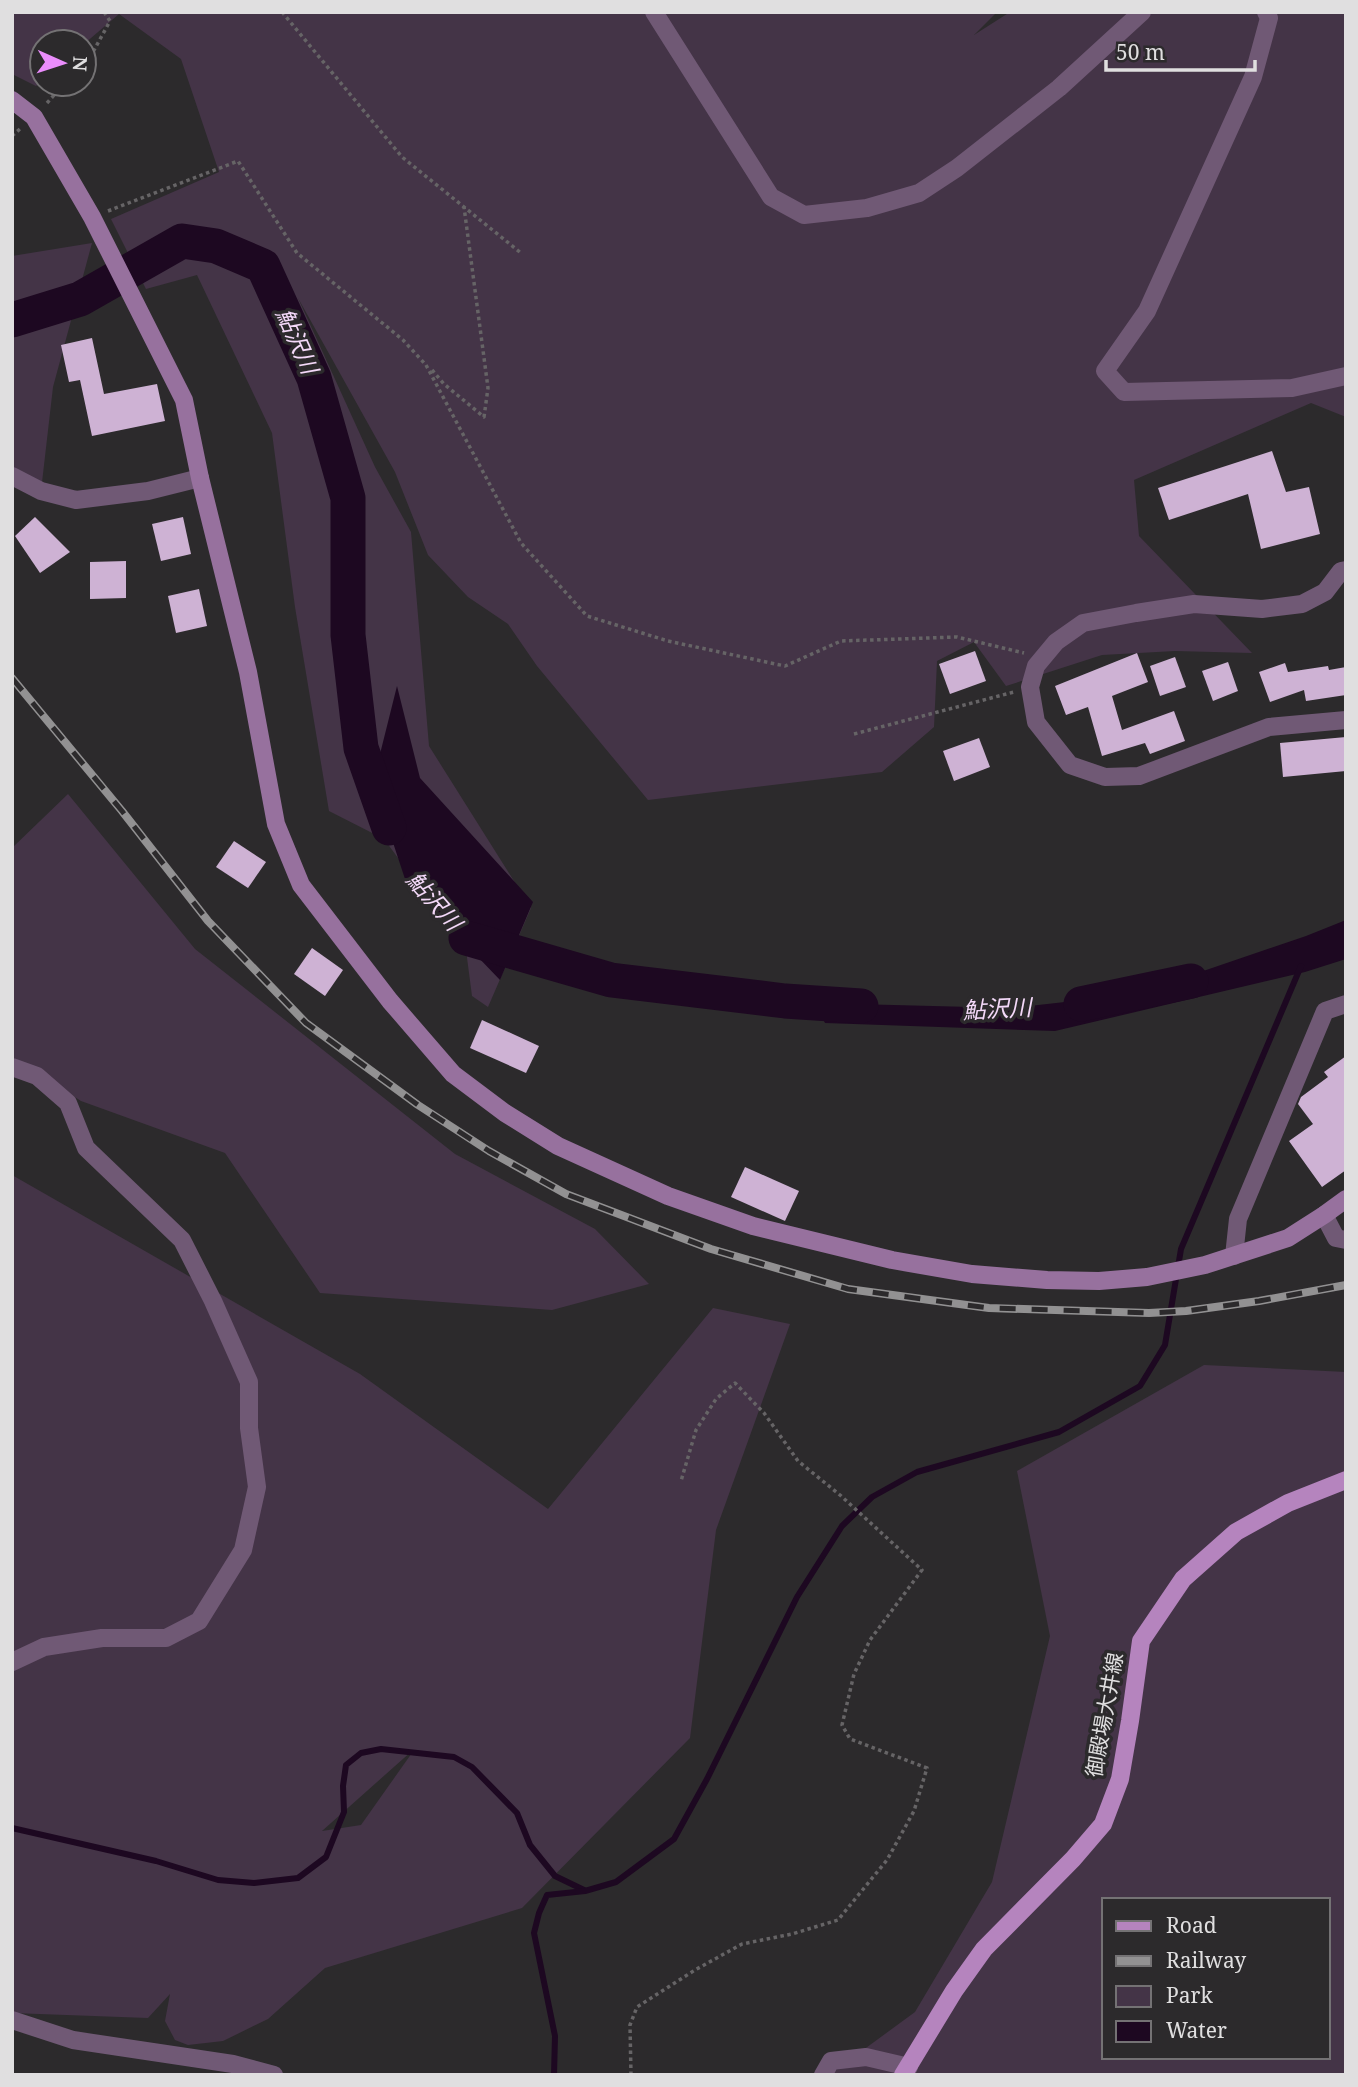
<svg xmlns="http://www.w3.org/2000/svg" width="1358" height="2087" viewBox="0 0 1358 2087" font-family="'Noto Serif','Noto Sans JP',serif">
	<style>
		.green { fill: #443447; fill-rule: evenodd }
		.water { fill: #1d0821 }
		.lines { fill: none; stroke-linecap: round; stroke-linejoin: round }
		.stream { stroke: #1d0821; stroke-width: 6 }
		.river { stroke: #1d0821; stroke-width: 35 }
		.building { fill: #ceb2d4 }
		.path { stroke: #666466; stroke-width: 3.5; stroke-dasharray: 3.5 3.5; stroke-linecap: butt }
		.street { stroke: #705975; stroke-width: 18 }
		.secondary { stroke: #97719e; stroke-width: 18 }
		.primary { stroke: #b584be; stroke-width: 18 }
		.rail-casing { stroke: #929192; stroke-width: 8 }
		.rail { stroke: #2c2a2c; stroke-width: 5; stroke-dasharray: 16; stroke-linecap: butt }
		.labels { text-anchor: middle; stroke-width: 7; stroke-linejoin: round; paint-order: stroke }
		.street-label { font-size: 21px; fill: #e0dfe0; stroke: #2c2a2c }
		.water-label { font-size: 23px; font-style: italic; fill: #f4d9f9; stroke: #2c2a2c }
	</style>
	<rect width="100%" height="100%" fill="#2c2a2c"/>
	<g class="green">
		<polygon points="12,12 997,12 974,35 1010,12 1346,12 1346,417 1311,403 1134,480 1139,536 1252,653 1175,651 1102,655 1006,686 974,642 937,661 934,727 882,772 648,800 537,666 508,624 468,597 428,555 395,472 298,298 375,467 411,532 429,746 531,908 488,1007 472,996 466,950 384,839 329,811 295,607 272,433 197,275 146,289 111,219 219,172 181,59 119,14 84,44 84,42 42,42 42,81 36,86 12,74"/>
		<polygon points="92,243 53,387 41,491 12,476 12,256"/>
		<polygon points="68,794 195,949 455,1154 595,1229 649,1284 552,1310 320,1293 225,1153 81,1101 12,1057 12,848"/>
		<path d="M12,1175L360,1374L548,1509L713,1308L790,1324L716,1530L690,1738L522,1908L325,1968L268,2019L223,2041L188,2045L175,2040L165,2021L170,1994L148,2018L12,2013ZM414,1750L361,1825L322,1831L413,1750Z"/>
		<path d="M1204,1365L1346,1372V2075H829L915,2012L992,1882L1050,1636L1017,1471ZM1104,1900H1328V2057H1104Z"/>
	</g>
	<g class="water">
		<polygon points="397,686 420,778 533,902 500,980 406,882 373,782"/>
		<polygon points="1346,920 1346,959 1305,972 1055,1031 825,1023 815,1003 1011,1008 1136,994 1306,936"/>
	</g>
	<g class="lines">
		<g class="stream">
			<polyline points="12,1828 156,1861 218,1880 254,1883 298,1878 326,1857 344,1812 343,1786 346,1765 361,1753 381,1749 454,1757 472,1767 517,1813 530,1845 555,1876 584,1890"/>
			<polyline points="554,2075 555,2036 534,1933 539,1913 547,1895 585,1891 616,1882 674,1839 707,1779 797,1597 842,1526 872,1497 917,1472 1059,1432 1140,1386 1165,1345 1181,1249 1301,966"/>
		</g>
		<g class="river">
			<polyline points="12,320 80,299 182,241 216,246 263,266 314,378 348,498 348,635 361,748 389,828"/>
			<polyline points="466,938 611,980 785,1001 861,1006"/>
			<polyline points="1081,1004 1191,981"/>
		</g>
	</g>
	<g class="building">
		<polygon points="92,338 104,394 157,384 165,421 92,436 80,380 69,382 61,345"/>
		<polygon points="1272,451 1286,492 1309,487 1320,534 1261,549 1248,494 1169,520 1158,488"/>
		<polygon points="35,517 70,552 40,573 15,536"/>
		<polygon points="183,517 191,554 161,561 152,524"/>
		<polygon points="126,561 126,598 90,599 90,562"/>
		<polygon points="199,589 207,626 176,633 168,596"/>
		<polygon points="975,651 986,681 950,694 939,664"/>
		<polygon points="1137,653 1148,682 1112,696 1122,730 1174,711 1185,741 1150,754 1145,743 1102,756 1088,707 1066,715 1055,686"/>
		<polygon points="1175,657 1186,687 1160,696 1150,666"/>
		<polygon points="1228,662 1238,691 1213,701 1202,671"/>
		<polygon points="1285,663 1288,672 1328,666 1329,670 1346,667 1346,695 1306,701 1304,690 1270,702 1259,672"/>
		<polygon points="1346,737 1346,771 1283,777 1280,743"/>
		<polygon points="979,738 990,767 954,781 943,751"/>
		<polygon points="234,841 266,862 248,888 216,867"/>
		<polygon points="312,948 343,970 325,996 294,974"/>
		<polygon points="482,1020 539,1046 526,1073 470,1048"/>
		<polygon points="1346,1056 1346,1170 1322,1187 1289,1141 1313,1124 1298,1104 1301,1097 1328,1077 1324,1072"/>
		<polygon points="745,1167 799,1191 785,1221 731,1197"/>
	</g>
	<g class="lines">
		<g class="path">
			<polyline points="282,12 402,157 521,253"/>
			<polyline points="84,62 93,52 110,21 104,12"/>
			<polyline points="47,103 64,84"/>
			<polyline points="12,136 21,128"/>
			<polyline points="108,211 238,161 297,253 403,340 426,365"/>
			<polyline points="426,365 521,543 587,616 668,641 785,666 841,641 957,637 1024,653"/>
			<polyline points="432,370 444,384 484,417 488,388 464,207"/>
			<polyline points="854,734 1014,692"/>
			<polyline points="631,2075 630,2025 637,2007 695,1970 742,1944 792,1934 838,1920 887,1860 914,1811 927,1768 850,1739 842,1725 854,1674 870,1640 922,1570 840,1495 798,1461 764,1413 735,1383 716,1399 696,1430 681,1481"/>
		</g>
		<g class="street">
			<polyline points="654,12 771,197 804,215 867,208 919,193 957,168 1059,88 1142,12"/>
			<polyline points="1266,12 1269,18 1253,77 1147,311 1105,371 1124,392 1292,388 1346,376"/>
			<polyline points="12,476 41,491 76,500 148,491 200,478"/>
			<polyline points="1346,570 1341,571 1325,592 1302,604 1262,609 1194,604 1136,613 1083,623 1056,642 1036,666 1030,687 1036,722 1070,765 1105,777 1139,776 1269,727 1346,720"/>
			<polyline points="12,1067 37,1076 68,1103 86,1148 182,1240 213,1301 249,1382 249,1428 257,1487 243,1550 199,1621 166,1638 102,1638 44,1647 12,1662"/>
			<polyline points="1324,1215 1336,1238 1346,1240"/>
			<polyline points="1234,1256 1238,1219 1325,1011 1346,1004"/>
			<polyline points="12,2020 73,2040 233,2064 274,2075"/>
			<polyline points="823,2075 831,2061 866,2057 909,2067"/>
		</g>
		<polyline class="secondary" points="12,100 34,117 92,217 184,400 200,478 248,672 276,824 301,885 390,1001 453,1074 505,1113 558,1146 668,1196 753,1226 892,1260 972,1274 1047,1280 1099,1281 1147,1277 1205,1265 1288,1238 1324,1215 1346,1199"/>
		<polyline class="primary" points="903,2075 954,1991 984,1949 1073,1859 1103,1824 1120,1779 1130,1721 1141,1641 1183,1579 1236,1532 1288,1503 1346,1480"/>
		<g class="rail-casing">
			<polyline id="rail" points="12,678 122,811 208,921 306,1023 418,1105 489,1151 566,1194 711,1249 848,1289 989,1308 1149,1313 1186,1311 1259,1301 1346,1285"/>
		</g>
		<use href="#rail" class="rail"/>
	</g>
	<g class="labels">
		<g class="street-label">
			<text transform="translate(1105 1715) rotate(-80)" y="7">御殿場大井線</text>
		</g>
		<g class="water-label">
			<text transform="translate(297 341) rotate(66)" y="8">鮎沢川</text>
			<text transform="translate(434 901) rotate(49)" y="8">鮎沢川</text>
			<text transform="translate(997 1009) rotate(-3)" y="8">鮎沢川</text>
		</g>
	</g>
	<rect width="1358" height="2087" fill="none" stroke="#e0dfe0" stroke-width="28"/>
	<rect x="1102" y="1898" width="228" height="161" fill="#2c2a2c" stroke="#747274" stroke-width="2"/>
	<rect x="1116" y="1921" width="35" height="10" fill="#b584be" stroke="#747274" stroke-width="2"/>
	<text x="1166" y="1933" font-size="21" fill="#e0dfe0">Road</text>
	<rect x="1116" y="1956" width="35" height="10" fill="#929192" stroke="#747274" stroke-width="2"/>
	<text x="1166" y="1968" font-size="21" fill="#e0dfe0">Railway</text>
	<rect x="1116" y="1986" width="35" height="21" fill="#443447" stroke="#747274" stroke-width="2"/>
	<text x="1166" y="2003" font-size="21" fill="#e0dfe0">Park</text>
	<rect x="1116" y="2021" width="35" height="21" fill="#1d0821" stroke="#747274" stroke-width="2"/>
	<text x="1166" y="2038" font-size="21" fill="#e0dfe0">Water</text>
	<g transform="translate(63 63) rotate(93)"><circle r="33" fill="#2c2a2c" stroke="#747274" stroke-width="2"/>
	<path d="M0-5L12 26L0 18L-12 26Z" fill="#eb8dfc"/>
	<text y="-10" font-size="19" font-weight="bold" text-anchor="middle" fill="#e0dfe0">N</text>
	</g>
	<path d="M1106 60v10h149v-10" fill="none" stroke="#e0dfe0" stroke-width="3.5"/>
	<text x="1116" y="60" font-size="21" fill="#e0dfe0" stroke="#2c2a2c" stroke-width="5" paint-order="stroke">50 m</text>
</svg>
